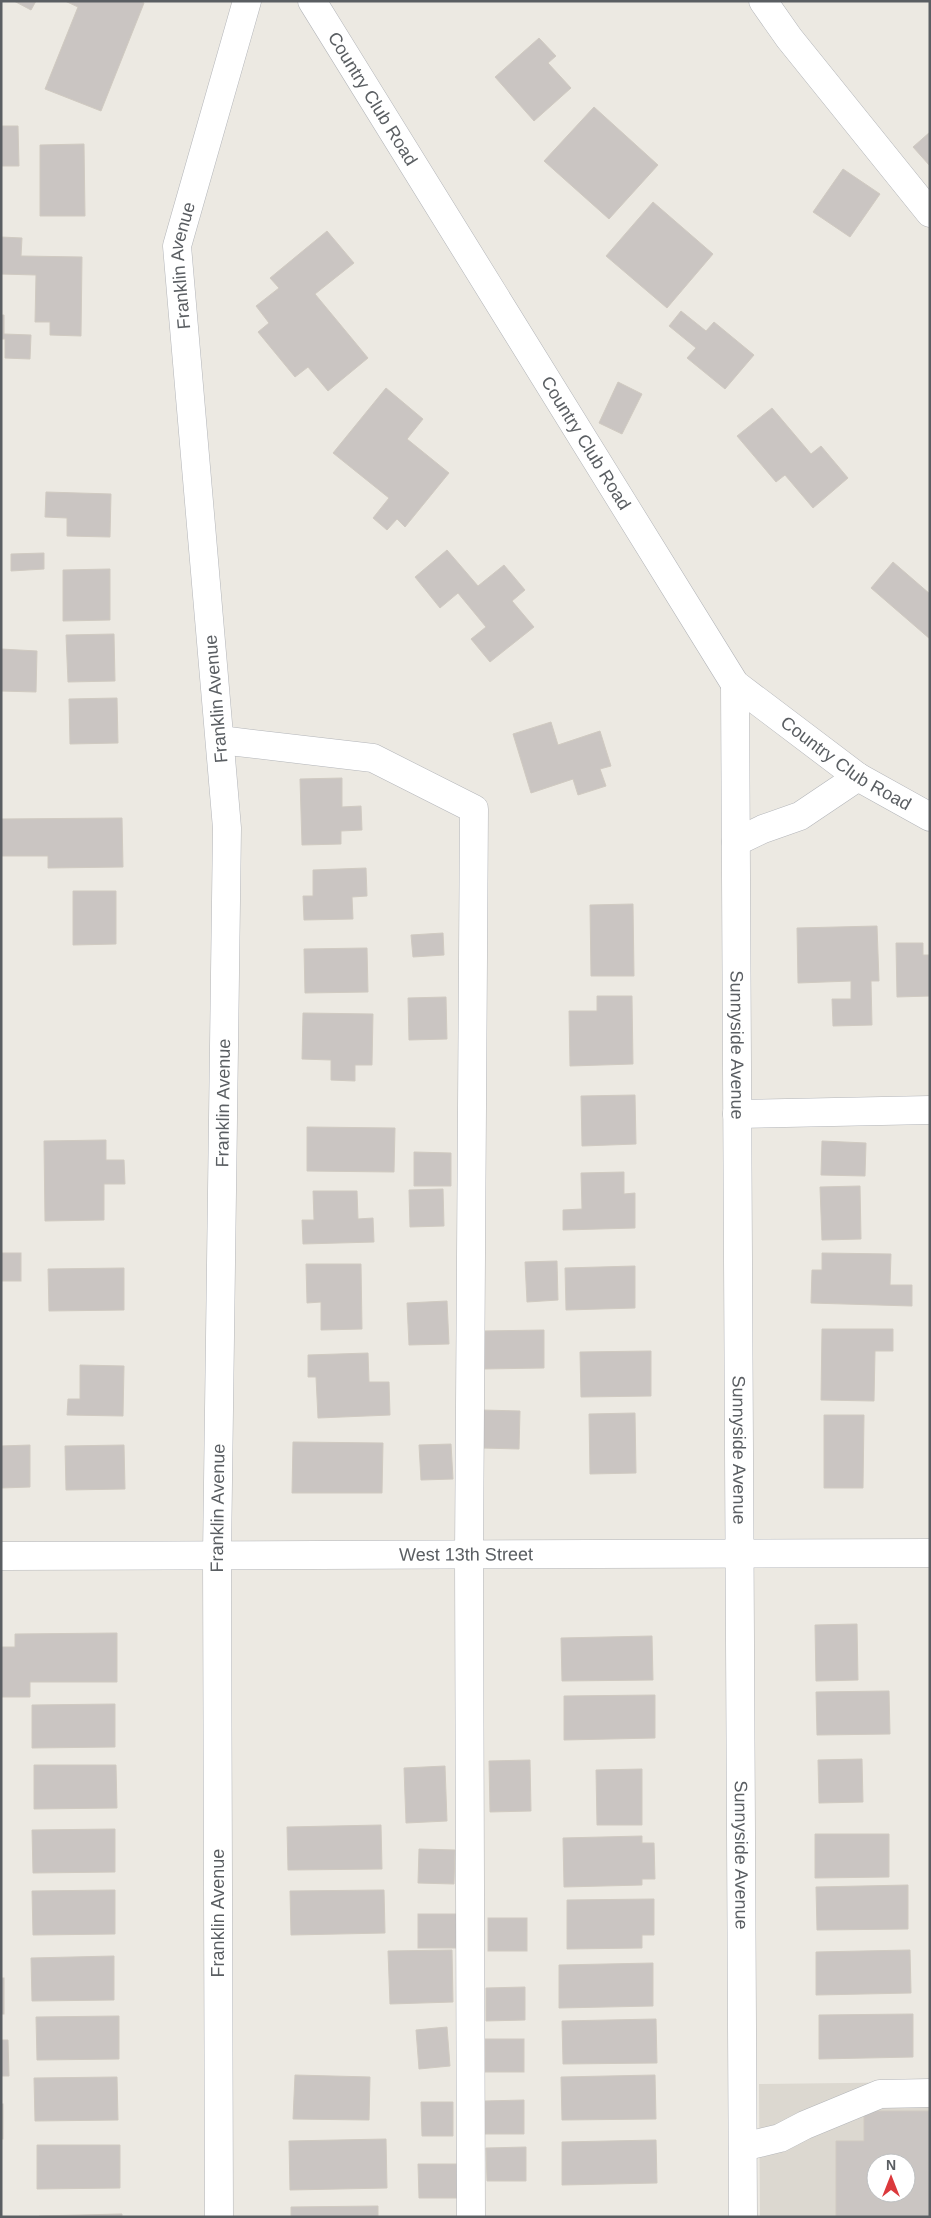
<svg xmlns="http://www.w3.org/2000/svg" width="931" height="2218" viewBox="0 0 931 2218" font-family="Helvetica,sans-serif">
	<style>
		.education { fill: #dcd8d0; fill-rule: evenodd }
		.building { fill: #cac5c2; stroke: #d0cac1; fill-rule: evenodd }
		.lines { fill: none; stroke-linecap: round; stroke-linejoin: round }
		.minor-casing { stroke: #b3b5b9; stroke-width: 29 }
		.minor { stroke: #fff; stroke-width: 28 }
		.labels { text-anchor: middle; stroke-width: 5; stroke-linejoin: round; paint-order: stroke }
		.street-label { font-size: 18px; fill: #5a5e62; stroke: #fff }
	</style>
	<rect width="100%" height="100%" fill="#ece9e2"/>
	<path class="education" d="M930,2082V2217H760L759,2084ZM876,2163H906V2193H876Z"/>
	<g class="building">
		<polygon points="14,1 36,1 31,10"/>
		<polygon points="65,1 140,1 144,3 101,111 45,89 78,7"/>
		<polygon points="539,38 556,56 548,63 571,88 534,121 495,77"/>
		<polygon points="594,107 658,165 609,219 544,161"/>
		<polygon points="1,126 18,126 19,166 1,166"/>
		<polygon points="930,132 930,166 913,147"/>
		<polygon points="84,144 85,216 40,216 40,145"/>
		<polygon points="843,169 880,194 850,237 813,212"/>
		<polygon points="653,202 713,254 667,308 606,256"/>
		<polygon points="327,231 354,263 315,294 368,358 328,391 308,367 295,377 258,332 269,323 256,306 279,288 270,278"/>
		<polygon points="1,237 22,238 21,256 82,257 81,336 50,335 50,322 35,322 36,275 1,274"/>
		<polygon points="681,311 706,331 714,322 754,355 725,389 687,358 696,348 669,326"/>
		<polygon points="1,315 4,315 4,334 31,335 30,359 5,358 5,339 1,339"/>
		<polygon points="618,382 642,394 622,434 599,423"/>
		<polygon points="386,388 423,419 407,439 449,473 405,527 397,519 387,530 373,518 389,498 333,453"/>
		<polygon points="772,408 811,454 821,446 848,478 813,508 785,475 776,482 737,436"/>
		<polygon points="46,492 111,494 110,537 67,536 67,518 45,517"/>
		<polygon points="447,550 478,586 504,565 525,590 512,601 534,627 490,662 471,639 486,627 458,593 440,608 415,577"/>
		<polygon points="44,553 44,569 11,571 11,554"/>
		<polygon points="893,562 930,594 930,639 871,588"/>
		<polygon points="110,569 110,620 63,621 63,570"/>
		<polygon points="114,634 115,681 68,682 66,635"/>
		<polygon points="1,649 37,651 36,692 1,691"/>
		<polygon points="117,698 118,743 70,744 69,699"/>
		<polygon points="551,722 558,745 600,731 611,766 600,769 606,786 578,795 573,779 531,793 513,734"/>
		<polygon points="342,778 342,807 361,806 362,830 341,831 341,844 302,845 300,779"/>
		<polygon points="122,818 123,867 48,868 48,856 1,856 1,819"/>
		<polygon points="366,868 367,896 352,897 353,919 304,920 303,896 313,896 313,870"/>
		<polygon points="73,891 116,891 116,944 73,945"/>
		<polygon points="633,904 634,976 591,976 590,905"/>
		<polygon points="877,926 879,981 871,981 872,1025 833,1026 832,999 851,999 851,981 798,983 797,928"/>
		<polygon points="443,933 444,955 413,957 411,935"/>
		<polygon points="896,943 923,943 923,955 930,955 930,996 897,997"/>
		<polygon points="367,948 368,992 305,993 304,949"/>
		<polygon points="597,996 632,996 633,1064 570,1066 569,1011 597,1011"/>
		<polygon points="446,997 447,1039 409,1040 408,998"/>
		<polygon points="303,1013 373,1014 372,1065 355,1065 355,1081 331,1080 331,1060 302,1059"/>
		<polygon points="635,1095 636,1144 582,1146 581,1096"/>
		<polygon points="307,1127 395,1128 394,1172 307,1171"/>
		<polygon points="106,1140 106,1160 124,1160 125,1184 104,1184 104,1220 45,1221 44,1141"/>
		<polygon points="822,1141 866,1143 865,1176 821,1175"/>
		<polygon points="414,1152 451,1153 451,1186 414,1186"/>
		<polygon points="624,1172 624,1194 635,1193 635,1228 563,1230 563,1210 582,1209 581,1173"/>
		<polygon points="860,1186 861,1239 822,1240 820,1187"/>
		<polygon points="443,1189 444,1226 410,1227 409,1190"/>
		<polygon points="313,1191 357,1191 358,1219 373,1218 374,1242 303,1244 302,1220 314,1220"/>
		<rect x="1" y="1253" width="20" height="28"/>
		<polygon points="822,1253 891,1254 890,1285 912,1285 912,1306 811,1303 812,1270 822,1270"/>
		<polygon points="557,1261 558,1300 527,1302 525,1262"/>
		<polygon points="306,1264 361,1264 362,1329 321,1330 321,1302 307,1303"/>
		<polygon points="635,1266 635,1308 566,1310 565,1268"/>
		<polygon points="124,1268 124,1310 49,1311 48,1269"/>
		<polygon points="447,1301 449,1344 409,1345 407,1303"/>
		<polygon points="822,1329 893,1329 893,1351 875,1351 874,1401 821,1400"/>
		<polygon points="544,1330 544,1368 484,1369 483,1331"/>
		<polygon points="651,1351 651,1396 581,1397 580,1352"/>
		<polygon points="368,1353 369,1382 389,1382 390,1415 318,1418 316,1377 308,1377 308,1355"/>
		<polygon points="80,1365 124,1366 123,1416 67,1415 68,1399 80,1399"/>
		<polygon points="482,1410 520,1411 519,1449 482,1448"/>
		<polygon points="635,1413 636,1473 590,1474 589,1414"/>
		<polygon points="824,1415 864,1415 863,1488 824,1488"/>
		<polygon points="293,1442 383,1443 382,1493 292,1493"/>
		<polygon points="451,1444 453,1479 421,1480 419,1445"/>
		<polygon points="30,1445 30,1487 1,1488 1,1446"/>
		<polygon points="124,1445 125,1489 66,1490 65,1446"/>
		<polygon points="857,1624 858,1680 816,1681 815,1625"/>
		<polygon points="117,1633 117,1682 30,1682 30,1697 1,1697 1,1647 15,1647 15,1634"/>
		<polygon points="652,1636 653,1680 562,1681 561,1638"/>
		<polygon points="889,1691 890,1734 817,1735 816,1692"/>
		<polygon points="655,1695 655,1738 564,1740 564,1696"/>
		<polygon points="115,1704 115,1747 32,1748 32,1705"/>
		<polygon points="862,1759 863,1802 819,1803 818,1760"/>
		<polygon points="530,1760 531,1811 490,1812 489,1761"/>
		<polygon points="34,1765 116,1765 117,1808 34,1809"/>
		<polygon points="445,1766 447,1821 406,1823 404,1768"/>
		<polygon points="642,1769 642,1825 597,1825 596,1770"/>
		<polygon points="381,1825 382,1869 288,1870 287,1827"/>
		<polygon points="115,1829 115,1872 33,1873 32,1830"/>
		<polygon points="815,1834 889,1834 889,1877 815,1878"/>
		<polygon points="642,1836 642,1843 654,1843 655,1879 642,1879 642,1885 564,1887 563,1838"/>
		<polygon points="419,1849 455,1850 454,1884 418,1883"/>
		<polygon points="908,1885 908,1929 817,1930 816,1887"/>
		<polygon points="115,1890 115,1934 33,1935 32,1891"/>
		<polygon points="384,1890 385,1933 291,1935 290,1891"/>
		<polygon points="654,1899 654,1935 642,1935 642,1948 567,1949 567,1900"/>
		<rect x="418" y="1914" width="39" height="34"/>
		<rect x="488" y="1918" width="39" height="33"/>
		<polygon points="452,1950 453,2002 390,2004 388,1951"/>
		<polygon points="910,1950 911,1993 816,1995 816,1952"/>
		<polygon points="114,1956 114,2000 32,2001 31,1958"/>
		<polygon points="653,1963 653,2006 559,2008 559,1965"/>
		<rect x="1" y="1978" width="3" height="36"/>
		<polygon points="525,1987 525,2020 486,2021 486,1988"/>
		<polygon points="913,2014 913,2057 819,2059 819,2015"/>
		<polygon points="119,2016 119,2059 37,2060 36,2017"/>
		<polygon points="656,2019 657,2063 563,2064 562,2021"/>
		<polygon points="447,2027 450,2066 419,2069 416,2030"/>
		<rect x="485" y="2039" width="39" height="33"/>
		<polygon points="1,2040 8,2040 9,2076 1,2076"/>
		<polygon points="295,2075 370,2077 369,2120 293,2119"/>
		<polygon points="655,2075 656,2119 562,2120 561,2077"/>
		<polygon points="117,2077 118,2120 35,2121 34,2078"/>
		<polygon points="524,2100 524,2134 485,2134 485,2101"/>
		<polygon points="421,2102 453,2102 453,2136 422,2136"/>
		<rect x="1" y="2104" width="2" height="35"/>
		<path d="M864,2111H930V2217H836V2141H864ZM876,2163H906V2193H876Z"/>
		<polygon points="386,2139 387,2188 290,2190 289,2141"/>
		<polygon points="656,2140 657,2183 562,2185 562,2142"/>
		<polygon points="37,2145 120,2145 120,2188 37,2189"/>
		<polygon points="526,2147 526,2181 487,2181 486,2148"/>
		<polygon points="418,2164 458,2164 458,2198 419,2198"/>
		<polygon points="378,2206 378,2217 291,2217 291,2207"/>
		<polygon points="122,2214 122,2217 39,2217 39,2216"/>
	</g>
	<g class="lines">
		<g class="minor-casing">
			<g id="minor">
				<path id="s1" d="M312,1L735,684L858,777L930,817"/>
				<polyline points="763,1 789,38 930,213"/>
				<path id="s2" d="M735,684L743,2217"/>
				<polyline points="220,740 373,758 474,809 469,1555 471,2217"/>
				<polyline points="736,842 763,829 800,816 858,777"/>
				<polyline points="737,1114 930,1110"/>
				<path id="s3" d="M1,1556L930,1553"/>
				<polyline points="743,2147 780,2138 805,2125 880,2094 930,2093"/>
				<path id="s4" d="M219,2217L217,1555L227,828L177,246L247,1"/>
			</g>
		</g>
		<use href="#minor" class="minor"/>
	</g>
	<g class="labels">
		<g class="street-label">
			<text dy="6" stroke="none"><textPath href="#s1" startOffset="115">Country Club Road</textPath></text>
			<text dy="6" stroke="none"><textPath href="#s4" startOffset="1954">Franklin Avenue</textPath></text>
			<text dy="6" stroke="none"><textPath href="#s1" startOffset="520">Country Club Road</textPath></text>
			<text transform="translate(216 699) rotate(-95)" y="6">Franklin Avenue</text>
			<text dy="6" stroke="none"><textPath href="#s1" startOffset="940">Country Club Road</textPath></text>
			<text dy="6" stroke="none"><textPath href="#s2" startOffset="361">Sunnyside Avenue</textPath></text>
			<text dy="6" stroke="none"><textPath href="#s4" startOffset="1114">Franklin Avenue</textPath></text>
			<text dy="6" stroke="none"><textPath href="#s2" startOffset="766">Sunnyside Avenue</textPath></text>
			<text dy="6" stroke="none"><textPath href="#s4" startOffset="709">Franklin Avenue</textPath></text>
			<text dy="6" stroke="none"><textPath href="#s3" startOffset="465">West 13th Street</textPath></text>
			<text dy="6" stroke="none"><textPath href="#s2" startOffset="1171">Sunnyside Avenue</textPath></text>
			<text transform="translate(218 1913) rotate(-90)" y="6">Franklin Avenue</text>
		</g>
	</g>
	<rect width="931" height="2218" fill="none" stroke="#5a5e62" stroke-width="5"/>
	<g transform="translate(891 2178)"><circle r="24" fill="#ffffff" stroke="#bdbfc0"/>
	<path d="M0-4L9 19L0 12L-9 19Z" fill="#db393c"/>
	<text y="-8" font-size="14" font-weight="bold" text-anchor="middle" fill="#5a5e62">N</text>
	</g>
</svg>
